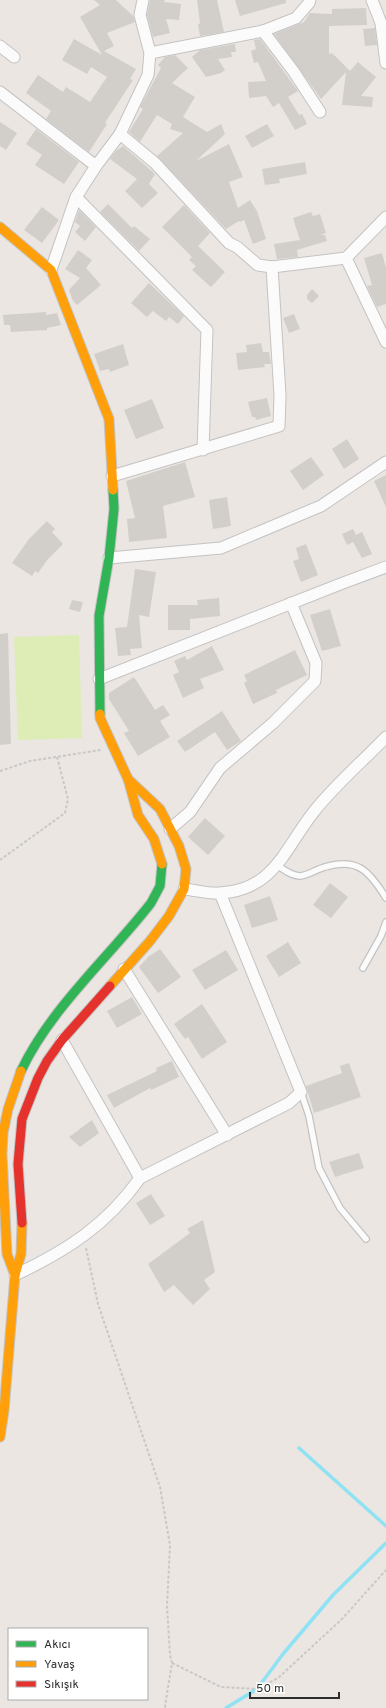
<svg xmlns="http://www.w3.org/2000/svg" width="386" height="1708" viewBox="0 0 386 1708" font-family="Overpass,sans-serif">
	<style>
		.pitch { fill: #ddedb5 }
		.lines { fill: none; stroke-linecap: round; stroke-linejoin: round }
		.stream { stroke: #8fe2f3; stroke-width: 3.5 }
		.building { fill: #d2cfcb }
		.lane-casing { stroke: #c4c3c3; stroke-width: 8 }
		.street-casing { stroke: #c4c3c3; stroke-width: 13 }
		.fast-casing { stroke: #c4c3c3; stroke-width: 11 }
		.slow-casing { stroke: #c4c3c3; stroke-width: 11 }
		.jam-casing { stroke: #c4c3c3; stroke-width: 11 }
		.path { stroke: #c8c8c8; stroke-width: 2; stroke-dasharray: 3 2; stroke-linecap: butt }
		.lane { stroke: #fcfbfb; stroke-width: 5.5 }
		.street { stroke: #fcfbfb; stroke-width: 11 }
		.fast { stroke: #30b455; stroke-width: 9 }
		.slow { stroke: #ff9f0a; stroke-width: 9 }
		.jam { stroke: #e5322d; stroke-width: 9 }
	</style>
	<rect width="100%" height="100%" fill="#ebe6e2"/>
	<polygon class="pitch" points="79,635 82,738 18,740 14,637"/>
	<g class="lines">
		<g class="stream">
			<polyline points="299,1448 386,1526"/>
			<polyline points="226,1708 257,1689 283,1654 333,1595 386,1543"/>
		</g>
	</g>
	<g class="building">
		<polygon points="94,0 116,0 133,16 135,22 107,33 114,46 104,51 136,69 130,79 133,80 105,123 107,124 89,152 46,119 51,111 26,93 38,75 63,92 66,87 90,102 107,77 91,67 87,74 62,60 74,39 102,55 80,17 100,5"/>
		<polygon points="150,0 165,0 164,2 181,4 179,20 166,19 170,33 153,37 147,15"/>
		<polygon points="197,0 217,0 224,32 200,36 198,25 200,23"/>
		<polygon points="235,0 286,0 286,3 240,16"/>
		<polygon points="366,8 367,25 329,26 329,54 332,53 350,71 358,62 376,77 361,96 373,97 372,107 342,105 346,72 321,99 274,34 304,22 310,13 332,14 332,9"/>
		<polygon points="375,28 377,45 365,46 363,29"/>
		<polygon points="260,39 298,91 288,97 299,115 302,114 307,124 295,130 279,103 273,107 266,96 249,98 248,82 266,81 258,62 254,63 251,51 256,49 254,40"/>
		<polygon points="235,44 236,52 231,52 232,57 218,59 225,70 221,73 206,77 192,57 200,50"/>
		<polygon points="175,55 188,68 172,83 195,97 183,117 207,132 221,124 225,134 196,161 229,144 243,177 229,182 238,208 250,200 257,211 266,239 253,244 244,220 240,222 239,221 226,229 157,156 183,133 170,129 172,124 157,115 140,142 129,132 143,109 140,107 161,68 158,65 165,57"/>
		<polygon points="0,122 17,133 6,150 0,146"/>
		<polygon points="267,124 274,136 252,148 245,136"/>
		<polygon points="36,129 79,162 64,184 35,165 42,155 26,144"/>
		<polygon points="123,146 155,174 149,184 158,193 142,208 125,191 137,179 110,159 116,151"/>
		<polygon points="305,162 307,174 279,179 280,183 265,185 262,169"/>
		<polygon points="108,204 132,228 134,226 150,239 139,251 100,212"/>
		<polygon points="184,205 210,233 198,246 225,272 211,287 192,270 196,266 189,260 192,257 162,227"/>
		<polygon points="42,207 59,220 42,243 24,230"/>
		<polygon points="79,210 96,227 85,241 75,232 80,226 75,222"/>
		<polygon points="311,212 313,216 320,214 326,233 320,235 325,235 327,241 297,250 298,257 277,259 274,244 300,240 293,218"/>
		<polygon points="78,250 92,260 86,268 101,285 77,305 73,301 69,290 80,278 65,269"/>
		<polygon points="382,253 386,268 386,304 377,307 367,286 372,285 364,258"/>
		<polygon points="149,283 184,316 178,324 169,317 166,321 153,311 147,317 131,303"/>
		<polygon points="312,289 319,296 312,303 307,299 307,295"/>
		<polygon points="46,312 46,315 57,313 61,325 47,328 47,330 11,332 10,325 4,325 3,315"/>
		<polygon points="294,314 300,329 289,333 283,318"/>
		<polygon points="261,343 263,352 269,352 271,364 264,364 265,367 238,370 236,353 247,352 246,345"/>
		<polygon points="123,344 129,365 110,372 109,369 100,371 94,354"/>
		<polygon points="267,398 271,416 256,420 255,417 252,417 248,402"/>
		<polygon points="152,399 164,428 136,439 124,410"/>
		<polygon points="347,439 359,459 344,469 332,449"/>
		<polygon points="311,457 324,475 303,490 290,471"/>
		<polygon points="185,462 195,497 163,506 167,538 129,542 127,519 135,518 126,481"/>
		<polygon points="386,475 386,507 374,481"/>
		<polygon points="227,497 231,526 213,529 209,500"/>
		<polygon points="47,521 55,529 52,532 63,544 48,559 38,573 35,571 32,576 12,563 29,539"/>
		<polygon points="353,529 356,535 362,532 372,554 362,558 353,542 347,545 342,534"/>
		<polygon points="306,544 318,575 301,582 293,561 299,559 296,548"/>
		<polygon points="135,569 156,572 149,617 139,615 142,648 130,649 131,655 118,656 115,628 127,627"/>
		<polygon points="219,598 220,616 190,619 190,630 168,630 168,605 198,605 197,600"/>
		<polygon points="72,600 83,602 80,612 69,609"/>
		<polygon points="330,609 341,646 322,651 310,615"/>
		<polygon points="8,633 11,744 0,745 0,634"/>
		<polygon points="212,646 224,670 200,679 204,688 183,698 173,675 179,672 174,661 185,656 187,660"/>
		<polygon points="295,650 307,675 276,690 277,693 253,704 244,683 247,681 244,675"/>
		<polygon points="134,677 155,710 163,705 170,715 160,721 170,737 138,756 124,733 129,731 109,699 109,693"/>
		<polygon points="222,711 241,741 227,750 215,732 185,752 177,741"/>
		<polygon points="205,818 225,836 208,855 188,837"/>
		<polygon points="330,883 348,897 331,918 313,905"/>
		<polygon points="270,896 278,920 252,928 244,905"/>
		<polygon points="288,942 301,963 279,977 266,956"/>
		<polygon points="160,949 181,977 158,993 139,967 148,957"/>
		<polygon points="226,950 238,970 205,990 192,970"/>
		<polygon points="132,997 142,1014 117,1028 107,1011"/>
		<polygon points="202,1004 227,1042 202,1059 188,1037 185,1039 174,1024"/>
		<polygon points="172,1061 179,1077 151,1090 150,1088 114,1108 107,1095 157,1071 156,1068"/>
		<polygon points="349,1063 361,1097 314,1113 306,1086 342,1073 340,1066"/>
		<polygon points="92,1120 99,1133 80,1147 69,1137"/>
		<polygon points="359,1153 364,1168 335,1177 329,1162"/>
		<polygon points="151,1194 165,1216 150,1225 136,1203"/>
		<polygon points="203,1220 215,1272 204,1280 210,1289 193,1305 174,1285 164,1292 148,1264 190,1233 187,1229"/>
	</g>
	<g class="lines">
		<g class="lane-casing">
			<g id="lane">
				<path d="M277,865C284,870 290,875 299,876C308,876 316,869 325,867C358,857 370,872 386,898"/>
				<polyline points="363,968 381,936 386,922"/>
				<polyline points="301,1092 309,1116 319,1168 340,1208 366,1239"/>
			</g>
		</g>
		<g class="street-casing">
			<g id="street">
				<polyline points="372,0 381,23 386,63"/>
				<polyline points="263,31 294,72 320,112"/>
				<polyline points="0,46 14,57"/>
				<polyline points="150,53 263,31 296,18 309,3 310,0"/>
				<polyline points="0,92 96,166"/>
				<polyline points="120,134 155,163 229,243 237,247 258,265 272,267 346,258 386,217"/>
				<polyline points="76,197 207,330 203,450"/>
				<polyline points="346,258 386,342"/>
				<polyline points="51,270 76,197 96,166 120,134 148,75 150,53 140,15 143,0"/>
				<polyline points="112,476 279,426 280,395 272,267"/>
				<polyline points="109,558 221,548 321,506 386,462"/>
				<polyline points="99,679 343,583 386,567"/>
				<polyline points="170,829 190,812 220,768 273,723 315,681 316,663 291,603"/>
				<path d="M184,889C195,890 209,894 220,893C276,890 286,845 316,809C337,783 363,761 386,737"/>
				<polyline points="124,969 227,1135"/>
				<polyline points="62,1040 140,1178"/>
				<path d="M15,1275C66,1251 107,1225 140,1178L289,1103L301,1092L220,893"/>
			</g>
		</g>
		<g class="fast-casing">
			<g id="fast">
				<polyline points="100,714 99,616 109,558 114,509 113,490"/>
				<path d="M21,1071C50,1009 109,957 151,903L160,886L162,864"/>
			</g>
		</g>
		<g class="slow-casing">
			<g id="slow">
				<polyline points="0,227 51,270 109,419 113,490"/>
				<polyline points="100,714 100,718 128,779 138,815 154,839 162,864"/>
				<polyline points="110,986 150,941 169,916 184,889 186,869 179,846 160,809 128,779"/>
				<polyline points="15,1275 7,1254 2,1154 3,1133 8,1109 21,1071"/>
				<polyline points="0,1437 4,1411 15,1275 21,1254 22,1223"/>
			</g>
		</g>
		<g class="jam-casing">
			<polyline id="jam" points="22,1223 18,1164 22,1119 38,1078 47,1061 62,1040 110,986"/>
		</g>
		<g class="path">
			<polyline points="0,771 30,761 101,750"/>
			<polyline points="0,860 65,813 68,799 57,757"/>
			<polyline points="86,1248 98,1304 160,1487 170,1545 167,1606 170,1655 172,1663 165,1706 166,1708"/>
			<polyline points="172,1663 221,1687 257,1689 278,1678 341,1620 386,1570"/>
		</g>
		<use href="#lane" class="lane"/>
		<use href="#street" class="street"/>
		<use href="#fast" class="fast"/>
		<use href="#slow" class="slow"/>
		<use href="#jam" class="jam"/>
	</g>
	<rect x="8" y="1628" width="140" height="72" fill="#ffffff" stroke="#ababab"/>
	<rect x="16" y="1641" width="20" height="6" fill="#30b455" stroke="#ababab"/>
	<text x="44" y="1648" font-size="12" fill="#2d2d2d">Akıcı</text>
	<rect x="16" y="1661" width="20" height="6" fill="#ff9f0a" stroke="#ababab"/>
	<text x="44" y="1668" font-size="12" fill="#2d2d2d">Yavaş</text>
	<rect x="16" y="1681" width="20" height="6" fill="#e5322d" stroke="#ababab"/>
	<text x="44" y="1688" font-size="12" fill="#2d2d2d">Sıkışık</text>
	<path d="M250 1692v6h89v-6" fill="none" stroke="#2d2d2d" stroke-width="2"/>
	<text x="256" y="1692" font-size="12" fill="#2d2d2d" stroke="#ffffff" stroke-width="3" paint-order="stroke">50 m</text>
</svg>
